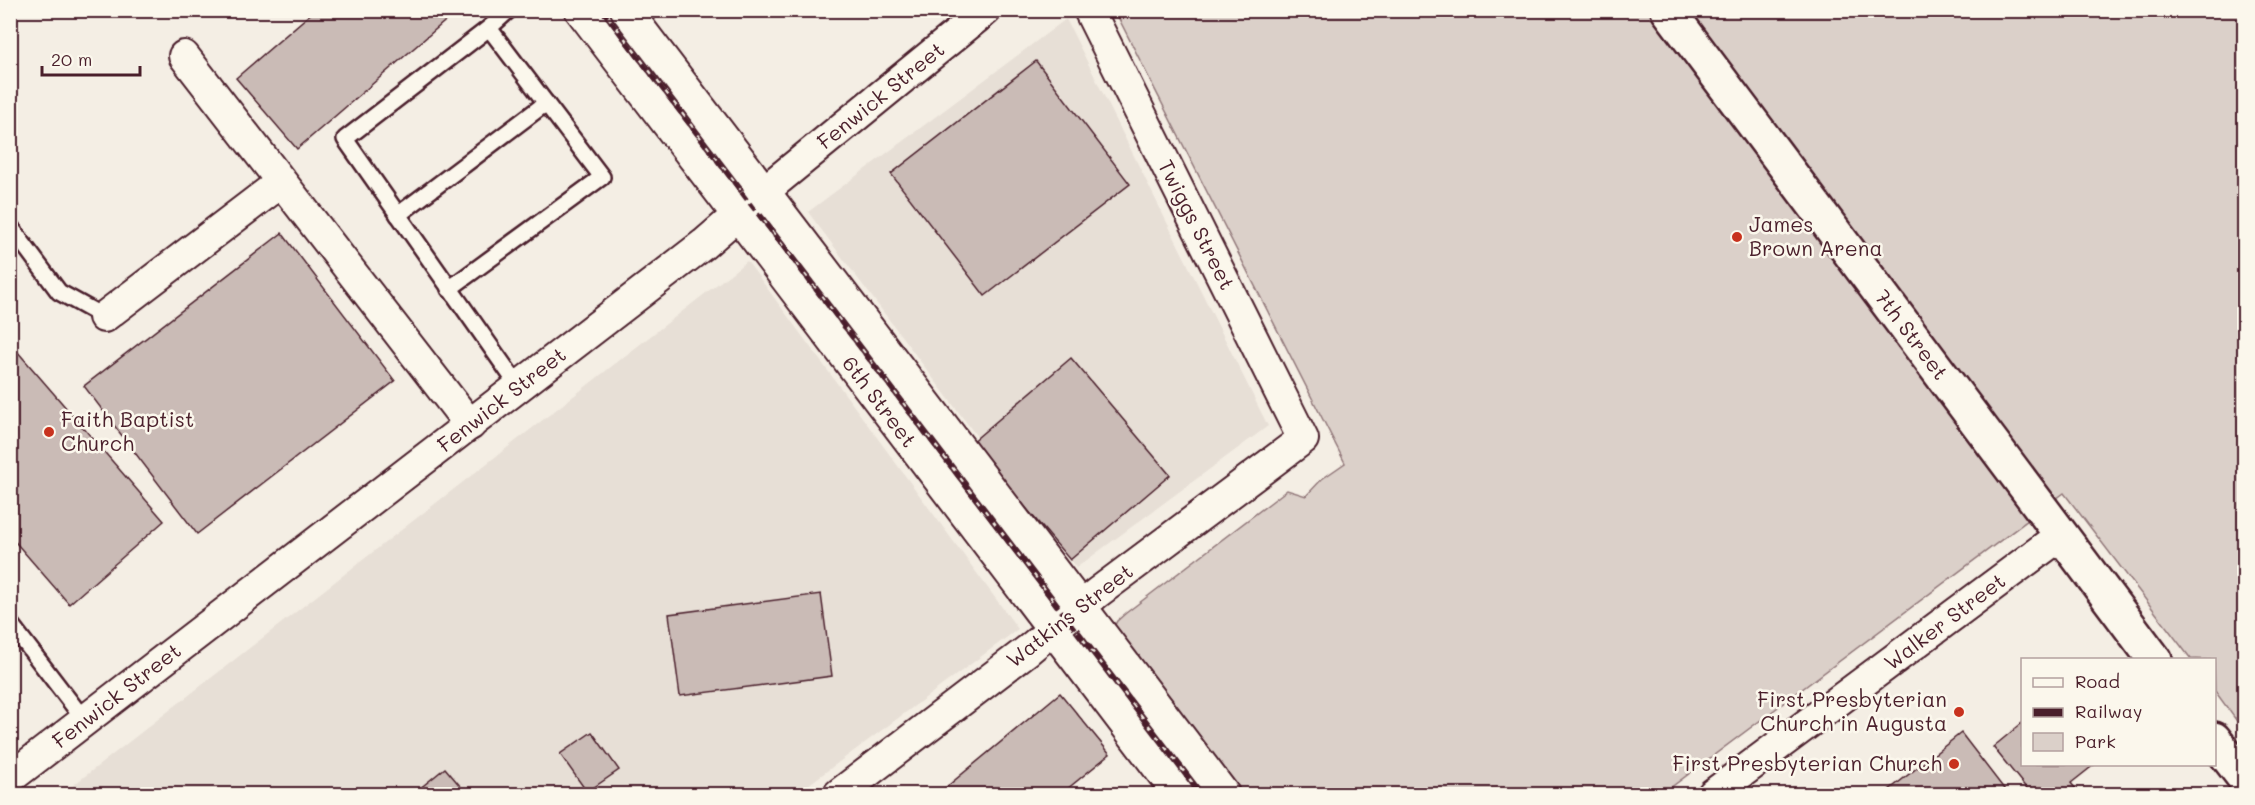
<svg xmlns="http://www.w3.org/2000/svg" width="2255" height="805" viewBox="0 0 2255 805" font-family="Mali,sans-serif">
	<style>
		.built { fill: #e7dfd6 }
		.green { fill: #dbd0c9; stroke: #92787a; stroke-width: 1.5 }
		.building { fill: #cabbb6; stroke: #4a1f2b; stroke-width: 1.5 }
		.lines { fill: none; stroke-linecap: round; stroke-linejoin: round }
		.lane-casing { stroke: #4a1f2b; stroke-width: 20 }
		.street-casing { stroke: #4a1f2b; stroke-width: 34 }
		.secondary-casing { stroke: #4a1f2b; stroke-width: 38 }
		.lane { stroke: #fbf7ec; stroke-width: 15 }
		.street { stroke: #fbf7ec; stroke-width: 30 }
		.secondary { stroke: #fbf7ec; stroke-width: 33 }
		.rail { stroke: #4a1f2b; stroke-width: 4.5; stroke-dasharray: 9 4.5; stroke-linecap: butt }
		.poi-dot { fill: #c8321e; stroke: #fbf7ec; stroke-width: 2 }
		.labels { text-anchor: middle; stroke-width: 5; stroke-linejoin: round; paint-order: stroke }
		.street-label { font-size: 21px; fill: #4a1f2b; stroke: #fbf7ec }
		.poi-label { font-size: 21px; fill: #4a1f2b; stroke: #fbf7ec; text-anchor: start }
	</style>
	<rect width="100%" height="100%" fill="#f4eee4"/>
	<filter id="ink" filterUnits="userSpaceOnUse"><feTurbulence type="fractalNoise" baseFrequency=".0167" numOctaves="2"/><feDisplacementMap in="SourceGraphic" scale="12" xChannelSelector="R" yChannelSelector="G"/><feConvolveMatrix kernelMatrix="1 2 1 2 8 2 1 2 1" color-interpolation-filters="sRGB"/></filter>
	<g filter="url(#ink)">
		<g class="built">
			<polygon points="1066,19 1268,426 1076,568 808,212"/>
			<polygon points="747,261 1018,629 796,794 62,794"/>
		</g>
		<polygon class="green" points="1115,11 2244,11 2244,731 2215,691 2214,660 2191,659 2064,493 1662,794 1233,794 1112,631 1117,621 1126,613 1287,490 1306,496 1322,479 1345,463"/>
		<g class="building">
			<polygon points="315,10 458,10 297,149 236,78"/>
			<polygon points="1036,61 1130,184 985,296 891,174"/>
			<polygon points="282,233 395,381 197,534 84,386"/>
			<polygon points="10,343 164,521 69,604 10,536"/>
			<polygon points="1071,358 1170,475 1070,560 971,443"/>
			<polygon points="821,594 832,676 680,696 669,614"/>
			<polygon points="1060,693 1110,754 1061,794 938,794"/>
			<polygon points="2022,723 2022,764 2095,764 2071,783 2080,794 2031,794 1993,747"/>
			<polygon points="592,732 619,770 587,792 560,754"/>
			<polygon points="1961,733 2008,794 1884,794"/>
			<polygon points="445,768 467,794 413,794"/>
		</g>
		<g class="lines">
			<g class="lane-casing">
				<g id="lane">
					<polyline points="509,10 489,28 345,139 519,387"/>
					<polyline points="398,215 546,103"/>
					<polyline points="10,226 59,292 104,317"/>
					<polyline points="449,289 602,177 489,28"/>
					<polyline points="10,623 85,721"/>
				</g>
			</g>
			<g class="street-casing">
				<g id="street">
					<polyline points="580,10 771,259 1178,794"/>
					<polyline points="626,10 1224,794"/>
					<polyline points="184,56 470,425"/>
					<polyline points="104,317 280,183"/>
					<polyline points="10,778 704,244 779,179 986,10"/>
					<polyline points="839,794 1028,650 1097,593 1303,439 1089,10"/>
					<polyline points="1713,794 2061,535"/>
				</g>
			</g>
			<g class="secondary-casing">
				<g id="secondary">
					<polyline points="1668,10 2155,660"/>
					<polyline points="2214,739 2244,778"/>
				</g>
			</g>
			<use href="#lane" class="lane"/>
			<use href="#street" class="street"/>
			<use href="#secondary" class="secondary"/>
			<polyline class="rail" points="602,10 1201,794"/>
		</g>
	</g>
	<g class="poi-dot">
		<circle cx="1737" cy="237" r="6"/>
		<circle cx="49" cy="432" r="6"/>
		<circle cx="1959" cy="712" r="6"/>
		<circle cx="1954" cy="764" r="6"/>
	</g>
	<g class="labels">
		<g class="street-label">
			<text transform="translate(881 96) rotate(-39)" y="7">Fenwick Street</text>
			<text transform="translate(1196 225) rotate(63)" y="7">Twiggs Street</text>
			<text transform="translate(1911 335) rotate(53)" y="7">7th Street</text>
			<text transform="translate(502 400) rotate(-38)" y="7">Fenwick Street</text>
			<text transform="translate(879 402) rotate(53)" y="7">6th Street</text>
			<text transform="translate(1070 616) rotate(-38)" y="7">Watkins Street</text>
			<text transform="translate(1945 622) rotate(-37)" y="7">Walker Street</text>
			<text transform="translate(117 696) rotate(-38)" y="7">Fenwick Street</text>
		</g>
		<g class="poi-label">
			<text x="1749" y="232">James<tspan x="1749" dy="24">Brown Arena</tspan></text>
			<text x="61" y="427">Faith Baptist<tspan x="61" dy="24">Church</tspan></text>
			<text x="1947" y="707" text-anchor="end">First Presbyterian<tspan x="1947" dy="24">Church in Augusta</tspan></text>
			<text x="1942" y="771" text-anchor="end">First Presbyterian Church</text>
		</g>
	</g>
	<rect width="2255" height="805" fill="none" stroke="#fbf7ec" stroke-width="36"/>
	<rect x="18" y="18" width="2219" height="769" fill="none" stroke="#4a1f2b" stroke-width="2" filter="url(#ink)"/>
	<rect x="2021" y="658" width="195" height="108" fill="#fbf7ec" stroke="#b4a19f" stroke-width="1.5"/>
	<rect x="2033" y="678" width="30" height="9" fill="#fbf7ec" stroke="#b4a19f" stroke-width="1.5"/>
	<text x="2075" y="688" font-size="18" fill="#4a1f2b">Road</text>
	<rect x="2033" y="708" width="30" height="9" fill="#4a1f2b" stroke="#b4a19f" stroke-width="1.5"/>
	<text x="2075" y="718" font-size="18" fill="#4a1f2b">Railway</text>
	<rect x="2033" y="733" width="30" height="18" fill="#dbd0c9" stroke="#b4a19f" stroke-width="1.5"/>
	<text x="2075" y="748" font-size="18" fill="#4a1f2b">Park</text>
	<path d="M42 66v9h98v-9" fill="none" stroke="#4a1f2b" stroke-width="3"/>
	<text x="51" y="66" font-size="18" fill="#4a1f2b" stroke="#fbf7ec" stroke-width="4.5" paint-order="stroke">20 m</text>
</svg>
